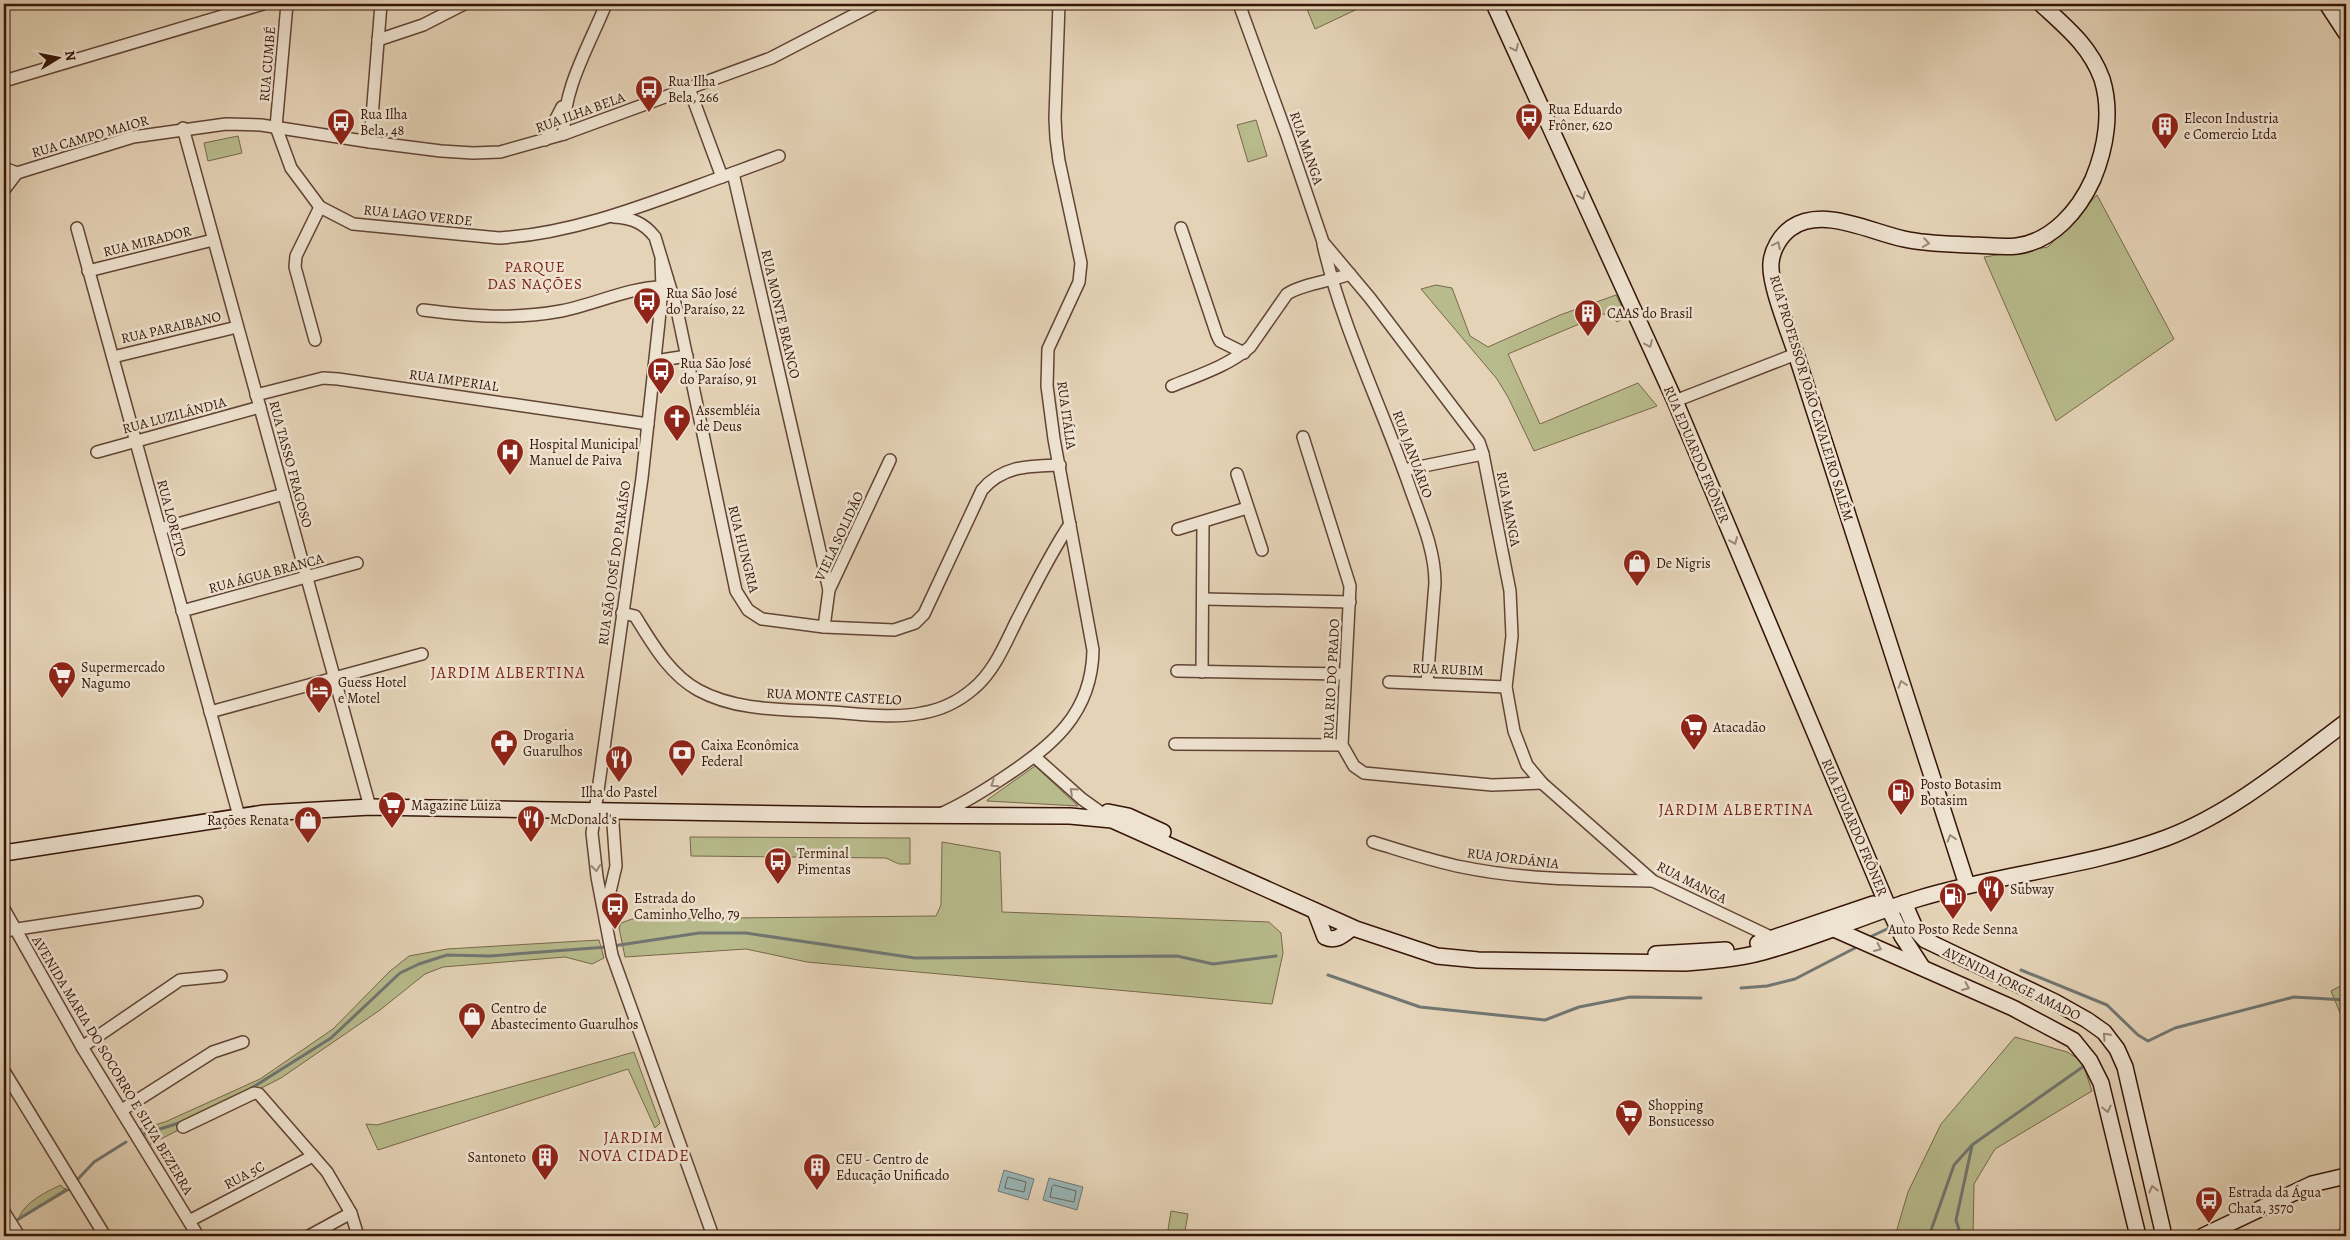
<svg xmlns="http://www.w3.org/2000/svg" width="2350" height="1240" viewBox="0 0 2350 1240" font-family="Alegreya,serif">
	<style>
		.green { fill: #b8bb8c; stroke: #77684a }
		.water { fill: #99b6b8; stroke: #717672 }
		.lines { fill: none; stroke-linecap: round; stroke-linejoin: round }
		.shore { stroke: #686660; stroke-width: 1 }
		.stream { stroke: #717672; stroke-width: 3 }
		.street-casing { stroke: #624434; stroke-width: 14 }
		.secondary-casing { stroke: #361508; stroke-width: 18 }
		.street { stroke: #eee2d0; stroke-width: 11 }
		.secondary { stroke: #eee2d0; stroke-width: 15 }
		.oneway { stroke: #9b8676 }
		.labels { text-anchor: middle; stroke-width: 5; stroke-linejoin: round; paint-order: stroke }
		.street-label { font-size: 14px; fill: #361508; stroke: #eee2d0 }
		.poi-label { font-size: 14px; fill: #361508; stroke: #eee2d0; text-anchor: start }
		.neighbourhood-label { font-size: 15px; letter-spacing: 1px; fill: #7a1f14; stroke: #eee2d0 }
		.quarter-label { font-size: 16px; letter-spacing: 1px; fill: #7a1f14; stroke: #eee2d0 }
	</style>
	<rect width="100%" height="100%" fill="#e5d3b7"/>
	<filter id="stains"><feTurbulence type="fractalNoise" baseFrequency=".004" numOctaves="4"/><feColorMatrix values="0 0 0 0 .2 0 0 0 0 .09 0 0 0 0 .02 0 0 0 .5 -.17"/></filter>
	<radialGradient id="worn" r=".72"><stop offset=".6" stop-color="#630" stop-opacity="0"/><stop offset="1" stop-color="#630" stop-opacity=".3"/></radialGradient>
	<g class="green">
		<polygon points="1305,4 1368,4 1315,29"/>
		<polygon points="1256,120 1267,156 1248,162 1237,125"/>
		<polygon points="238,136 242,153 208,161 204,143"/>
		<polygon points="2097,195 2174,339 2056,421 1984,257 2048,247"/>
		<polygon points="1436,285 1452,288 1470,336 1488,347 1560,315 1616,295 1627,317 1617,322 1610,315 1603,314 1508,354 1540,424 1638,383 1657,406 1534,451 1508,397 1497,379 1421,289"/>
		<polygon points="1035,766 1078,806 987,801 987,800"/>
		<polygon points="690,837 910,838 910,864 899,864 886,858 691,856"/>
		<polygon points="942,842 1000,852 1002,912 1269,922 1281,933 1283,953 1272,1004 807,962 746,949 625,957 619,928 621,923 632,919 936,916 941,905"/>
		<polygon points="599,940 604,958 592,964 565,957 443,967 425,974 380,1010 281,1078 149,1145 140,1129 165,1122 260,1079 333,1029 389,972 409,956 447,949"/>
		<polygon points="2346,983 2346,1014 2340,1013 2331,991"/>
		<polygon points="2015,1037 2067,1052 2082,1061 2092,1091 1995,1149 1974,1184 1973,1236 1895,1236 1908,1192 1941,1124"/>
		<polygon points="634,1052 660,1123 655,1128 628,1069 378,1150 366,1124 377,1125"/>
		<path d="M61,1185L63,1188L69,1190L20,1219L19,1217C26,1202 45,1192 61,1185Z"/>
		<polygon points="1171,1211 1188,1214 1184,1236 1167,1236"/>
	</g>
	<g class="water">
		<polygon points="1004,1170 1034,1179 1028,1200 998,1191"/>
		<polygon points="1049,1178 1083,1187 1077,1210 1043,1200"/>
	</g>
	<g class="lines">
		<g class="shore">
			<polygon points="1008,1177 1026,1182 1024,1192 1005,1188"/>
			<polygon points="1054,1185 1076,1191 1074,1202 1050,1197 1052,1187"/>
		</g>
		<g class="stream">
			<polyline points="1870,937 1889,928"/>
			<polyline points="613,946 699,933 746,933 915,958 1177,956 1213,964 1276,956"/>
			<polyline points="2021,970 2107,1005 2138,1035 2148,1041 2175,1028 2294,997 2346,1000"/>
			<polyline points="1328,975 1420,1007 1545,1020 1579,1007 1630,997 1701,998"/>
			<polyline points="1741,988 1767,986 1795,979 1855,948"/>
			<polyline points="250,1089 331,1038 400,973 419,964 447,955 490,956 607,947"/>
			<polyline points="144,1134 182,1122"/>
			<polyline points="78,1179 94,1162 126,1142"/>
			<polyline points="17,1220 66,1190"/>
			<polyline points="1929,1236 1954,1165 1972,1145 2084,1066"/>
			<polyline points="1961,1236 1956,1220 1972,1146"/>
		</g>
		<g class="street-casing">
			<g id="street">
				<path d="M287,4L276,127L291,168L320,207L353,224L499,238C580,233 657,200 733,173L829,590"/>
				<polyline points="1239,4 1286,133 1323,242 1370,298 1479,442 1483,454 1510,591 1512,636 1506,687 1514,731 1527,765 1542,783 1653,881 1775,939"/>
				<polyline points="378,40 423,25 464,4"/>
				<polyline points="4,81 263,4"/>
				<polyline points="689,88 722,177"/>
				<polyline points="183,128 370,807"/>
				<path d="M564,134C562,90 590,44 606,4"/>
				<polyline points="545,140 562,107"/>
				<polyline points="370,142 381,4"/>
				<polyline points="4,168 17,173 133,137 226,124 261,125 370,142 441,151 473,153 500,152 564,134 771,58 875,4"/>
				<polyline points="733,173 779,156"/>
				<polyline points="4,190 17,173"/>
				<path d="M614,217C632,218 644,223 655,237L677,310L736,591L748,610L762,619L824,627L894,630L915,623L924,614L982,490C1003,465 1030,466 1060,465"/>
				<polyline points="77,228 239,816"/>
				<polyline points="1181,228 1217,335 1220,341 1244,353"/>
				<path d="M1323,244C1342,328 1382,407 1410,488C1421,519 1435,550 1435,583L1427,683"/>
				<polyline points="661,261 662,287 659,322 642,478 592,833 597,877 612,955 713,1236"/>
				<polyline points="88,271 213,240"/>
				<path d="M423,310C472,316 512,320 561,311C593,305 630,287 662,287"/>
				<polyline points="315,340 295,267 296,256 320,207"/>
				<polyline points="113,357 237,327"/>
				<polyline points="655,361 687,356"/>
				<path d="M1172,386C1199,375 1228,366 1250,347L1287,294C1302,284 1331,281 1350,274"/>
				<polyline points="256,395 323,378 338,379 648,424"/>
				<polyline points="1675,401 1796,354"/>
				<polyline points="1303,437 1350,586 1342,745 1354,766 1364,773 1492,785 1542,783"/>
				<polyline points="97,452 260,407"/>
				<polyline points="1404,470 1483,454"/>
				<polyline points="1237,474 1262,550"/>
				<polyline points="160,529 284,494"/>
				<polyline points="1178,529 1247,508"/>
				<polyline points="1204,599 1350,602"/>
				<polyline points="182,611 357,563"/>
				<path d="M622,613L635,616C652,643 669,674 698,690C738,712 787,709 831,712C861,714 892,719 922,713C940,710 959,701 973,689C994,672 1005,644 1017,620C1034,587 1050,554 1070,524"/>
				<polyline points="824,627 829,590 890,460"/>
				<polyline points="1177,671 1344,674"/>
				<polyline points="1202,672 1203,522"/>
				<polyline points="1389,682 1506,687"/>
				<polyline points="210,712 422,654"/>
				<polyline points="1175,744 1342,745"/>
				<polyline points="1035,757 1082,799 1110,819"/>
				<path d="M940,814C963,804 982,792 1003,778C1052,746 1092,714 1093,650L1054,439L1047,386L1048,349L1079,282L1081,263L1059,161L1056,138L1055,118L1059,4"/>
				<path d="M1373,842C1403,851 1432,861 1462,867C1525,880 1589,880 1653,881"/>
				<polyline points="4,909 82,1047 198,1236"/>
				<polyline points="606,909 616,866 612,810"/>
				<polyline points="4,931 197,902"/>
				<polyline points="82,1047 180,980 221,976"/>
				<polyline points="4,1071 105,1236"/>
				<polyline points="122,1110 213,1052 243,1042"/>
				<polyline points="183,1127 254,1093 259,1094 327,1172 351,1213 358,1236"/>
				<polyline points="4,1212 19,1236"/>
				<polyline points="189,1221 313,1156"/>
				<polyline points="309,1236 351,1213"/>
				<polyline points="2341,1236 2346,1233"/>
			</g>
		</g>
		<g class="secondary-casing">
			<g id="secondary">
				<polyline points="1494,4 1675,401 1889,909 1902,936 1922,967"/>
				<polyline points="2327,4 2346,33"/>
				<polyline points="1108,812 1128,816 1163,832"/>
				<path d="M4,853L264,813L370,807L861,815L1070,816L1112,820L1356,929L1437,956L1478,960L1685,963C1711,961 1737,959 1763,952C1815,938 1865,915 1917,899C1998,874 2085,868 2166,838C2232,813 2290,764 2346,722"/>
				<path d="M1967,885L1796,354C1789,332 1769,284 1771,263C1772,250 1780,236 1791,228C1823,206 1870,232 1904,239C1926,244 1949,244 1971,245C1986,245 2002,248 2017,246C2053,241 2079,210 2093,179C2106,148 2112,111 2102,79C2090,46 2066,27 2041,4"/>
				<polyline points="1904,903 1916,930 1925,940 2055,1002 2087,1020 2104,1032 2117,1049 2125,1067 2164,1236"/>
				<path d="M1315,911L1325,937C1336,942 1343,935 1352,928"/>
				<polyline points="1834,929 2013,1008 2073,1040 2090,1061 2101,1083 2138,1236"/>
				<polyline points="1758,943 1873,904"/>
				<polyline points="1656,954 1726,950"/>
				<polyline points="2203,1236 2312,1184 2346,1176"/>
			</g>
		</g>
		<use href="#street" class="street"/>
		<use href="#secondary" class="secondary"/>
	</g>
	<defs><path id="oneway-chevron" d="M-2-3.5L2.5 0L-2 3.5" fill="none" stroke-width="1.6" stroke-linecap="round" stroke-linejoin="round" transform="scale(1.25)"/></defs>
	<g class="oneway">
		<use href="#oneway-chevron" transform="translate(1515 48) rotate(65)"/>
		<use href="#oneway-chevron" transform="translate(1582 196) rotate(66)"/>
		<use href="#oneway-chevron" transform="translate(1926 243) rotate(9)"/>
		<use href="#oneway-chevron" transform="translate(1777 245) rotate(-64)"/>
		<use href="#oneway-chevron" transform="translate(1649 344) rotate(65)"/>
		<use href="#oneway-chevron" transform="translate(1734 541) rotate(67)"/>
		<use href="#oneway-chevron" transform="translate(1902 684) rotate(-108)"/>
		<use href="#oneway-chevron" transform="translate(994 784) rotate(147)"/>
		<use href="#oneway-chevron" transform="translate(1073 791) rotate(-138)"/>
		<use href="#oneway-chevron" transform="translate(1951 838) rotate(-107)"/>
		<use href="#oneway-chevron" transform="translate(596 868) rotate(84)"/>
		<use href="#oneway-chevron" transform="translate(1878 948) rotate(24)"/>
		<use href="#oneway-chevron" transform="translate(1966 987) rotate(24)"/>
		<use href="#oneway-chevron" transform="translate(2106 1036) rotate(-133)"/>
		<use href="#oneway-chevron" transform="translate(2107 1109) rotate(77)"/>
		<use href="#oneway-chevron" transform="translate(2153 1189) rotate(-103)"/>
	</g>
	<defs>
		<g id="bus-pin" transform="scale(1.4375)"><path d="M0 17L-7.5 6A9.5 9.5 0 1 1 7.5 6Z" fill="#8f2418" stroke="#eee2d0"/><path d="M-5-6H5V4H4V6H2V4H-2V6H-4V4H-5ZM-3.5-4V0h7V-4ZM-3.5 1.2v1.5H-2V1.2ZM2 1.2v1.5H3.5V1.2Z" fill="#fff"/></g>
		<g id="building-pin" transform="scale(1.4375)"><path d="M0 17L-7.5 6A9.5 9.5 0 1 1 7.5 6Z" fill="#8f2418" stroke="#eee2d0"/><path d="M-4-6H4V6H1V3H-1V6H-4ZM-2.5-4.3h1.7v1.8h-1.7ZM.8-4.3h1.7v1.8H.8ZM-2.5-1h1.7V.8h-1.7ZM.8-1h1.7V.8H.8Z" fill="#fff"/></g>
		<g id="church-pin" transform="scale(1.4375)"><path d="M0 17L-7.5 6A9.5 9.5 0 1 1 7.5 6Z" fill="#8f2418" stroke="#eee2d0"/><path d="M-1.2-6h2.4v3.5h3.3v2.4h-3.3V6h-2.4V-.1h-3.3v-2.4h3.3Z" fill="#fff"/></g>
		<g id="hospital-pin" transform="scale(1.4375)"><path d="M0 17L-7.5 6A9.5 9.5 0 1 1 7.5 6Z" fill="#8f2418" stroke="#eee2d0"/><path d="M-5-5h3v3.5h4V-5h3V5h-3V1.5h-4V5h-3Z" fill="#fff"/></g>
		<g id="shop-pin" transform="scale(1.4375)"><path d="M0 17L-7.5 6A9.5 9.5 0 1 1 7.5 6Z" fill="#8f2418" stroke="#eee2d0"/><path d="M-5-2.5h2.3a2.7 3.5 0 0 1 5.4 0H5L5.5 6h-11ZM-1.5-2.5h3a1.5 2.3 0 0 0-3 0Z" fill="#fff"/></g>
		<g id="supermarket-pin" transform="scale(1.4375)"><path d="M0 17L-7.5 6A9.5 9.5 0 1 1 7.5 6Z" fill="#8f2418" stroke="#eee2d0"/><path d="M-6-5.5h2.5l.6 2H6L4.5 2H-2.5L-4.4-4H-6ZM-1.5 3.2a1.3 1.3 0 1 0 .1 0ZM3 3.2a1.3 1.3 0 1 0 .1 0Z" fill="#fff"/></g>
		<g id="hotel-pin" transform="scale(1.4375)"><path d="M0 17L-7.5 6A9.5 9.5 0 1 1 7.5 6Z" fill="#8f2418" stroke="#eee2d0"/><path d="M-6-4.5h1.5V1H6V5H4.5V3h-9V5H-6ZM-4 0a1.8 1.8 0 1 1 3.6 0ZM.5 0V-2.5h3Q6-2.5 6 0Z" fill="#fff"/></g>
		<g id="pharmacy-pin" transform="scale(1.4375)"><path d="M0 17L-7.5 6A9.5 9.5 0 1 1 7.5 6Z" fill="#8f2418" stroke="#eee2d0"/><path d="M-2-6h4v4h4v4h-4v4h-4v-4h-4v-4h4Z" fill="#fff"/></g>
		<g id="bank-pin" transform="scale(1.4375)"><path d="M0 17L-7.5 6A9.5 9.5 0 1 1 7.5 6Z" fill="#8f2418" stroke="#eee2d0"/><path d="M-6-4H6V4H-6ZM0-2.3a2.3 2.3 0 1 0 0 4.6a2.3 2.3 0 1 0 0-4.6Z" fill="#fff"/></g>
		<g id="restaurant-pin" transform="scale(1.4375)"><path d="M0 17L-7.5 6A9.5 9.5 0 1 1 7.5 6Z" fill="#8f2418" stroke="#eee2d0"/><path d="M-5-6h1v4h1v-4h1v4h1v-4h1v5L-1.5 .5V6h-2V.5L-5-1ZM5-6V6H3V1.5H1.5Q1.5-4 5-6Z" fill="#fff"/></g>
		<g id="fuel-pin" transform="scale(1.4375)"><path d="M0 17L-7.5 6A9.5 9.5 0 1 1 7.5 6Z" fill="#8f2418" stroke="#eee2d0"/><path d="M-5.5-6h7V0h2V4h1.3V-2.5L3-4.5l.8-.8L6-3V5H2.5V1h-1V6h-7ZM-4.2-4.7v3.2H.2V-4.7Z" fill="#fff"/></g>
	</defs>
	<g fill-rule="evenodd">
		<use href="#bus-pin" x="649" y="89"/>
		<use href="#bus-pin" x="1529" y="117"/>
		<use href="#bus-pin" x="341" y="122"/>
		<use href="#building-pin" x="2165" y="126"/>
		<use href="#bus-pin" x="647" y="301"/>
		<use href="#building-pin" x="1588" y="313"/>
		<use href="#bus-pin" x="661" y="371"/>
		<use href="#church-pin" x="677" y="418"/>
		<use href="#hospital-pin" x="510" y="452"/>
		<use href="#shop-pin" x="1637" y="563"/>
		<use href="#supermarket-pin" x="62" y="675"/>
		<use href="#hotel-pin" x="319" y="690"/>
		<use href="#supermarket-pin" x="1694" y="727"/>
		<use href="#pharmacy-pin" x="504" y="743"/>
		<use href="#bank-pin" x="682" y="753"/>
		<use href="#restaurant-pin" x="619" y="759"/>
		<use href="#fuel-pin" x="1901" y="792"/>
		<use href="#supermarket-pin" x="392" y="805"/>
		<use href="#restaurant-pin" x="531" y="819"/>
		<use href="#shop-pin" x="308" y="820"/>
		<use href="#bus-pin" x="778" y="861"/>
		<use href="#restaurant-pin" x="1991" y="889"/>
		<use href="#fuel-pin" x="1953" y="896"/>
		<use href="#bus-pin" x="615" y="906"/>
		<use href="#shop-pin" x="472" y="1016"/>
		<use href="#supermarket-pin" x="1629" y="1113"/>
		<use href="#building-pin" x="545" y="1157"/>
		<use href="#building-pin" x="817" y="1167"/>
		<use href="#bus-pin" x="2209" y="1200"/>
	</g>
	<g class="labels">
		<g class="street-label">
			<text transform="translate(267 64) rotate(-85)" y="5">RUA CUMBÉ</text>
			<text transform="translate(580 112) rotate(-20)" y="5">RUA ILHA BELA</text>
			<text transform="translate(90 136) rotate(-16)" y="5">RUA CAMPO MAIOR</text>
			<text transform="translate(1307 148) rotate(71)" y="5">RUA MANGA</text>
			<text transform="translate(418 215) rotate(6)" y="5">RUA LAGO VERDE</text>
			<text transform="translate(147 241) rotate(-14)" y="5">RUA MIRADOR</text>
			<text transform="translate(781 314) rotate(77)" y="5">RUA MONTE BRANCO</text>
			<text transform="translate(171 327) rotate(-13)" y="5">RUA PARAIBANO</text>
			<text transform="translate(454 380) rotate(8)" y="5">RUA IMPERIAL</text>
			<text transform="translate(1812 398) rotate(73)" y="5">RUA PROFESSOR JOÃO CAVALEIRO SALÉM</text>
			<text transform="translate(174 415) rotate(-15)" y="5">RUA LUZILÂNDIA</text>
			<text transform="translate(1067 415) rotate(82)" y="5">RUA ITÁLIA</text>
			<text transform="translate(1413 454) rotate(70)" y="5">RUA JANUÁRIO</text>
			<text transform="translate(1697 454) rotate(67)" y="5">RUA EDUARDO FRÔNER</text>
			<text transform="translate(291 464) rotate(75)" y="5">RUA TASSO FRAGOSO</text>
			<text transform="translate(1509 509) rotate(79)" y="5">RUA MANGA</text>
			<text transform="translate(172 518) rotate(75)" y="5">RUA LORETO</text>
			<text transform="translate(839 536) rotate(-65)" y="5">VIELA SOLIDÃO</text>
			<text transform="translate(744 549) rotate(76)" y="5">RUA HUNGRIA</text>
			<text transform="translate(614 563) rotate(-82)" y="5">RUA SÃO JOSÉ DO PARAÍSO</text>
			<text transform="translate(266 573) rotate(-15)" y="5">RUA ÁGUA BRANCA</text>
			<text transform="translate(1448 669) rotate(2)" y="5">RUA RUBIM</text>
			<text transform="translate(1331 679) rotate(-87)" y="5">RUA RIO DO PRADO</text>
			<text transform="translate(834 696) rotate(3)" y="5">RUA MONTE CASTELO</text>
			<text transform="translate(1855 827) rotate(67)" y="5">RUA EDUARDO FRÔNER</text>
			<text transform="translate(1513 858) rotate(7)" y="5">RUA JORDÂNIA</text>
			<text transform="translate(1692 882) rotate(27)" y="5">RUA MANGA</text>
			<text transform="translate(2012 983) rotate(26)" y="5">AVENIDA JORGE AMADO</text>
			<text transform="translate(113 1065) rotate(59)" y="5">AVENIDA MARIA DO SOCORRO E SILVA BEZERRA</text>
			<text transform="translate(244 1175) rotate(-28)" y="5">RUA 5C</text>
		</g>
		<g class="poi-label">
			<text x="668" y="86">Rua Ilha<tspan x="668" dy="16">Bela, 266</tspan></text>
			<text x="1548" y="114">Rua Eduardo<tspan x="1548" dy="16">Frôner, 620</tspan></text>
			<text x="360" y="119">Rua Ilha<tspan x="360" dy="16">Bela, 48</tspan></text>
			<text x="2184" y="123">Elecon Industria<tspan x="2184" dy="16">e Comercio Ltda</tspan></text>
			<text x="666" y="298">Rua São José<tspan x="666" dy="16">do Paraíso, 22</tspan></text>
			<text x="1607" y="318">CAAS do Brasil</text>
			<text x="680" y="368">Rua São José<tspan x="680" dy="16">do Paraíso, 91</tspan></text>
			<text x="696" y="415">Assembléia<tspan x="696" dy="16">de Deus</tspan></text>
			<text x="529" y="449">Hospital Municipal<tspan x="529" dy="16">Manuel de Paiva</tspan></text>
			<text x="1656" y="568">De Nigris</text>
			<text x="81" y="672">Supermercado<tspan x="81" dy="16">Nagumo</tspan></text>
			<text x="338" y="687">Guess Hotel<tspan x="338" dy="16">e Motel</tspan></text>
			<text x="1713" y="732">Atacadão</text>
			<text x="523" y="740">Drogaria<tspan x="523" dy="16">Guarulhos</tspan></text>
			<text x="701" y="750">Caixa Econômica<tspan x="701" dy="16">Federal</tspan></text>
			<text x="1920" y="789">Posto Botasim<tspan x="1920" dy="16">Botasim</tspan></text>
			<text x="619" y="797" text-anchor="middle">Ilha do Pastel</text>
			<text x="411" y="810">Magazine Luiza</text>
			<text x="550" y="824">McDonald's</text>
			<text x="289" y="825" text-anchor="end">Rações Renata</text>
			<text x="797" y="858">Terminal<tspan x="797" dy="16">Pimentas</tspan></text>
			<text x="2010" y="894">Subway</text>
			<text x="634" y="903">Estrada do<tspan x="634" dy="16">Caminho Velho, 79</tspan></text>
			<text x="1953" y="934" text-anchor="middle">Auto Posto Rede Senna</text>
			<text x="491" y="1013">Centro de<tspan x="491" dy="16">Abastecimento Guarulhos</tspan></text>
			<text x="1648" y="1110">Shopping<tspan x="1648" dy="16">Bonsucesso</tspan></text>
			<text x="526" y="1162" text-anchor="end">Santoneto</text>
			<text x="836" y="1164">CEU - Centro de<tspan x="836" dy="16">Educação Unificado</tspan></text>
			<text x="2228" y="1197">Estrada da Água<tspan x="2228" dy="16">Chata, 3570</tspan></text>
		</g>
		<g class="neighbourhood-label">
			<text x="535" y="272">PARQUE<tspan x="535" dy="17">DAS NAÇÕES</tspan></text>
		</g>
		<g class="quarter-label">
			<text x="508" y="678">JARDIM ALBERTINA</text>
			<text x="1736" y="815">JARDIM ALBERTINA</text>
			<text x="634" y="1143">JARDIM<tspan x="634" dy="18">NOVA CIDADE</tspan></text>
		</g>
	</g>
	<rect width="2350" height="1240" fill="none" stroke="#e5d3b7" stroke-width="20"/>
	<rect x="5" y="5" width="2340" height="1230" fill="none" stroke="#361508" stroke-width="2.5"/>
	<rect x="10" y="10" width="2330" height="1220" fill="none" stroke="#361508"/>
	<g transform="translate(58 58) rotate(80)" stroke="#eee2d0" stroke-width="4" paint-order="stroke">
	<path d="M0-4L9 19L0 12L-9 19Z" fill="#361508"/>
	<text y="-8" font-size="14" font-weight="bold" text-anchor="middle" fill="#361508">N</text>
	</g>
	<rect width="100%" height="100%" filter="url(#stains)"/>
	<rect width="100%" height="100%" fill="url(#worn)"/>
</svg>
